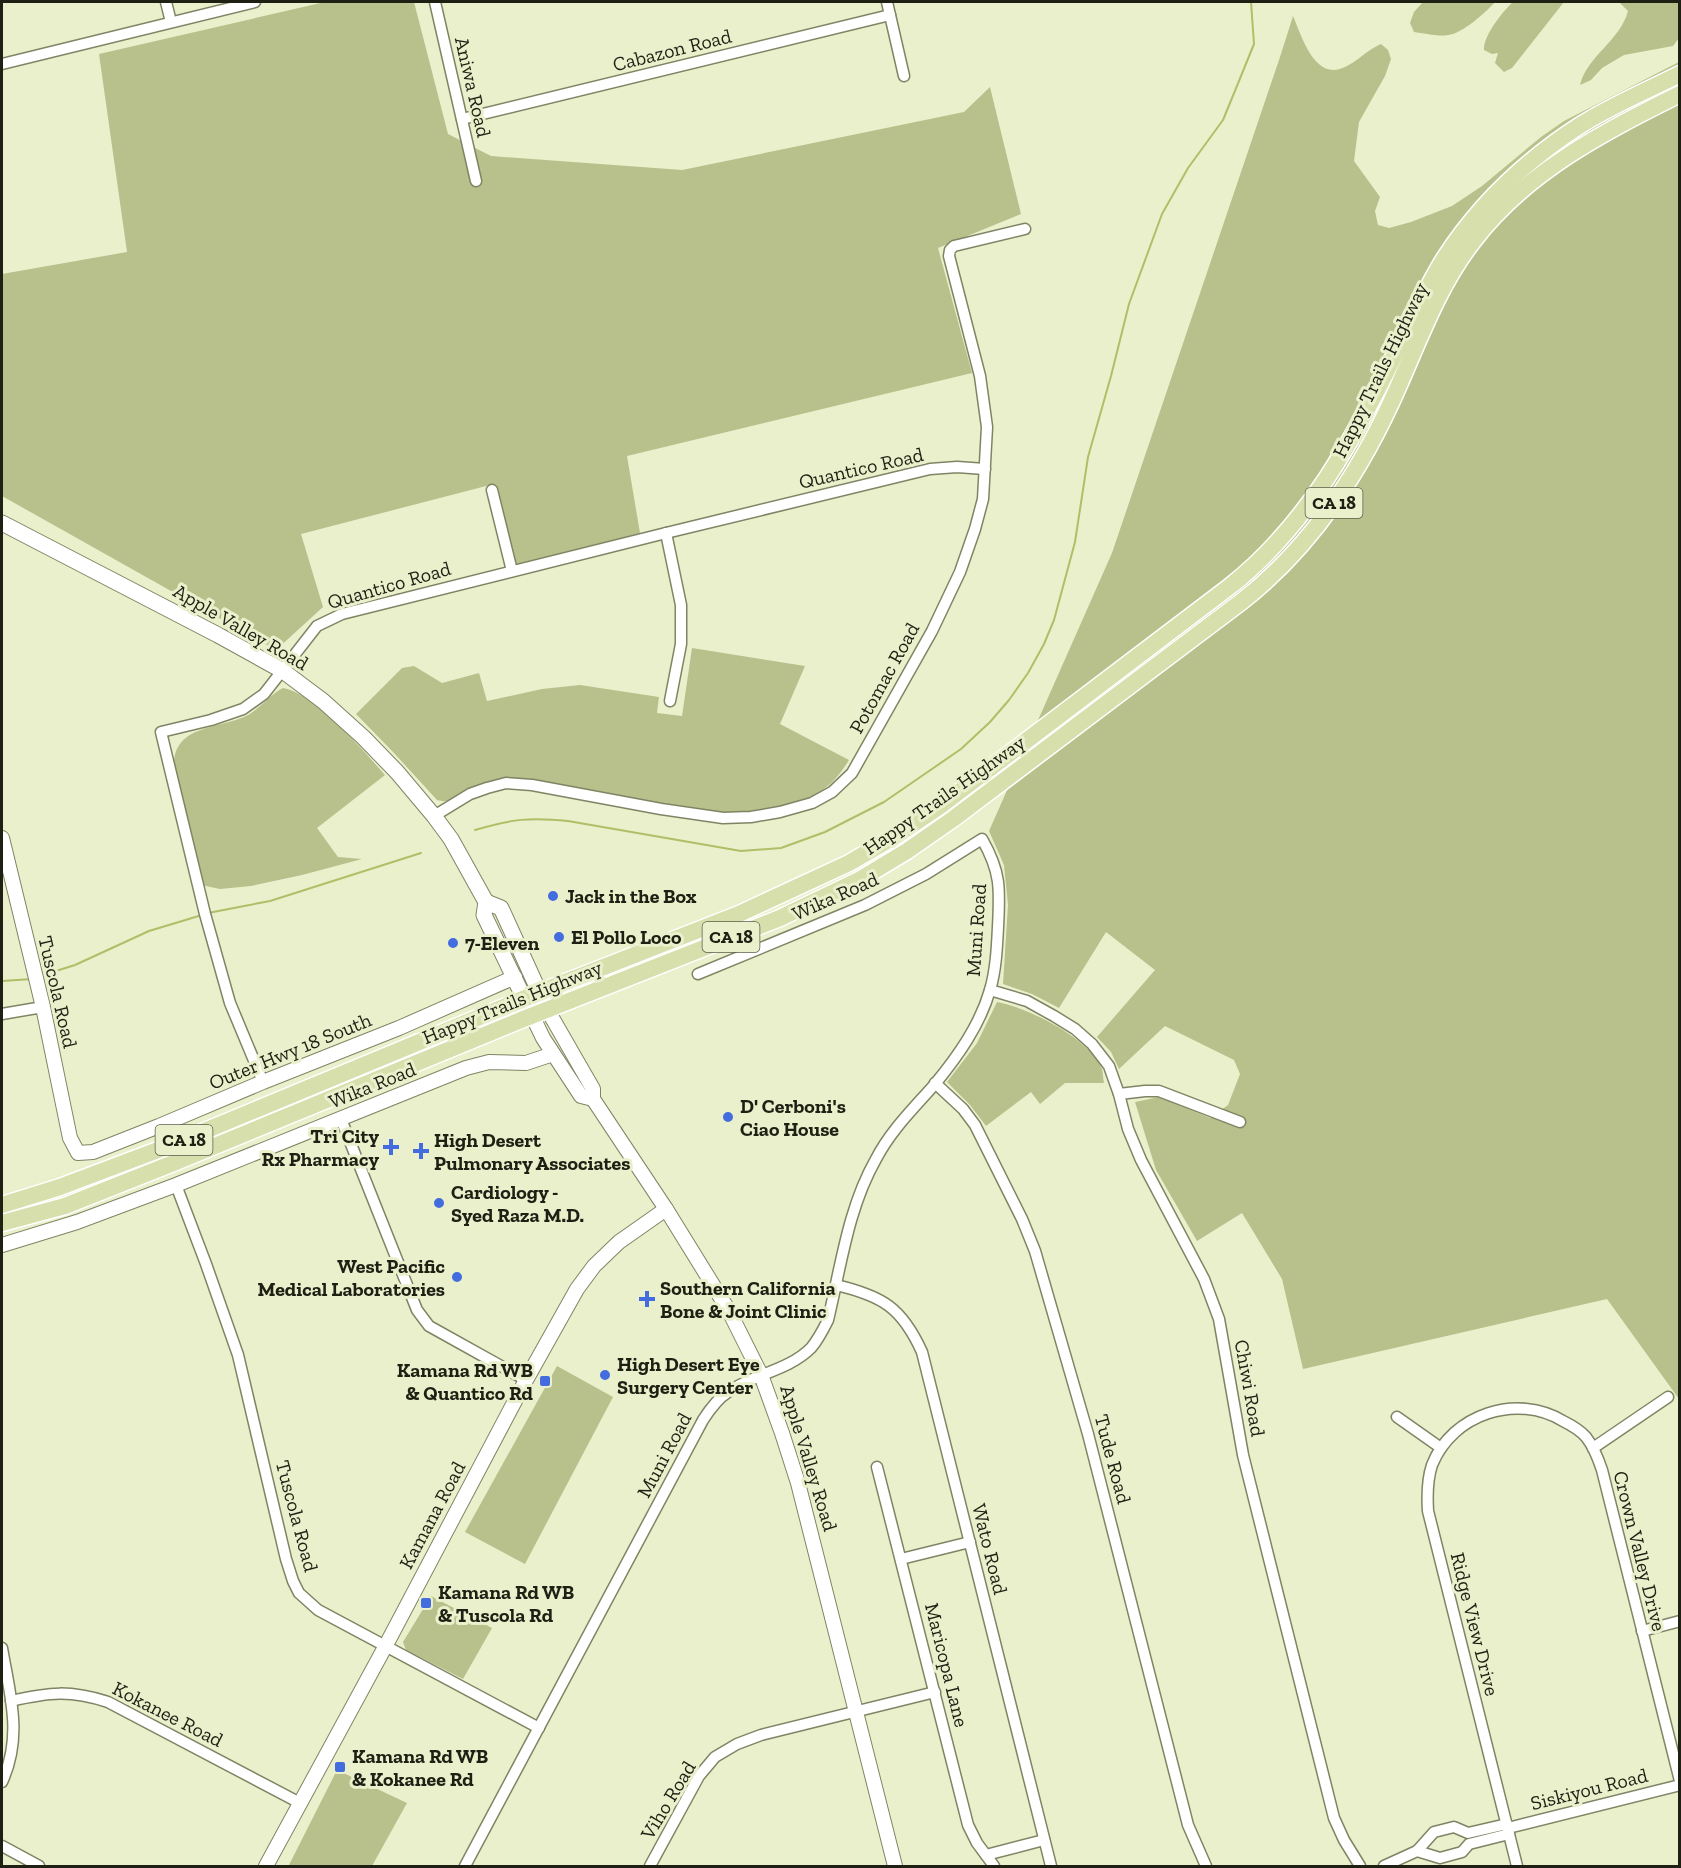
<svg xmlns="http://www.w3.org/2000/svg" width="1681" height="1868" viewBox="0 0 1681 1868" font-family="'Zilla Slab',serif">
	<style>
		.green { fill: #b8c08b }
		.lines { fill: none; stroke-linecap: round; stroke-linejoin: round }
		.stream { stroke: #b2be67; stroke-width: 2 }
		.minor-casing { stroke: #7f8564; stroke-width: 13 }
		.tertiary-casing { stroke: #7f8564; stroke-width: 16 }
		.secondary-casing { stroke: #7f8564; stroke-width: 17 }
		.primary-casing { stroke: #fff; stroke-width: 19 }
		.minor { stroke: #fff; stroke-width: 10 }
		.tertiary { stroke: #fff; stroke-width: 14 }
		.secondary { stroke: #fff; stroke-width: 15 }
		.primary { stroke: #d7dfad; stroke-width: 16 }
		.poi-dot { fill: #436dde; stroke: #eaf0cc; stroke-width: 2 }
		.labels { text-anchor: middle; stroke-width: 6; stroke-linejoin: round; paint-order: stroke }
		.shield { fill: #eaf0cc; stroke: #5b5e4a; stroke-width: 1.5 }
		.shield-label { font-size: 18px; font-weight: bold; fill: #1e2013 }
		.street-label { font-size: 20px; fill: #1e2013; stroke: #eaf0cc }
		.poi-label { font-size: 20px; font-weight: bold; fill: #1e2013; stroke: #eaf0cc; text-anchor: start }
	</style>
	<rect width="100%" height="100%" fill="#eaf0cc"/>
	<g class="green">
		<polygon points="325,2 414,2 448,134 491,156 682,170 964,112 990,87 1021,214 938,248 972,373 627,456 640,533 512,571 490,485 301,534 323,607 276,650 2,496 2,274 127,252 99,54"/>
		<path d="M1423,2H1495C1486,12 1462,34 1448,35C1438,37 1424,33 1414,32L1410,23L1414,12Z"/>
		<path d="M1513,2H1564L1512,68L1504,72L1495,63L1498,53L1492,54L1484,50C1483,36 1503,11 1513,2Z"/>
		<path d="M1619,2H1679V38L1673,46L1624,55L1602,68L1591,80L1580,85C1587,56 1620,41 1628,11Z"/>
		<path d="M1293,16C1302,37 1315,82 1345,67C1358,61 1367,50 1381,44L1388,50L1391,59L1385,76L1359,122L1354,161L1380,197L1375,211L1378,225L1389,228L1411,222L1452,206L1482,186L1541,137L1564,121L1679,62V1399L1607,1299L1303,1369L1282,1279L1242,1213L1197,1241L1156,1170L1135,1102L1159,1097L1210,1118L1228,1105L1240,1074L1234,1060L1165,1026L1119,1069L1111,1052L1097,1037L1155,970L1106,932L1059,1008L1032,994L1003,984L1008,905L1004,865L989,831L1112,553L1280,57Z"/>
		<path d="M692,648L805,666L780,724L849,760C842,771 835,781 825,788C793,812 745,814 707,813L530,779C507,780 485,782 463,792C454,797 448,804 437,800L394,753L356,714L402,668L414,666L442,683L479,673L487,701L542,689L580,685L659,697L657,713L682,716Z"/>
		<path d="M283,688C313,692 365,752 385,775L317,828L338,857L362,859L302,875L251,886L220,889L201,885L174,763C176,725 218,729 246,716C260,709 269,695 283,688Z"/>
		<path d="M997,1002C1027,1007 1091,1039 1102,1069C1103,1073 1103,1079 1104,1083H1065L1040,1104L1031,1092L986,1126L970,1105L947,1082L977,1043Z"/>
		<polygon points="557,1366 613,1397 525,1564 465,1532"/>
		<polygon points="431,1596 492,1628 463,1679 406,1650 403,1642"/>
		<polygon points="337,1770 407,1803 372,1866 293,1866 289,1865"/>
	</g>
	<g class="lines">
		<g class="stream">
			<path d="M475,830C512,819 530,817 568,821L741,851L781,848L825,832L884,802L961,749L990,722L1009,700L1028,673L1044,644L1054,620L1075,542L1088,457L1111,376L1129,304L1162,214L1188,168L1223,120L1239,81L1254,44L1251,2"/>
			<polyline points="208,913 270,901 421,853"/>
			<polyline points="40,976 75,965 149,931 202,915"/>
			<polyline points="2,981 32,979"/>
		</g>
		<g class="minor-casing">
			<g id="minor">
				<polyline points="166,2 171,22"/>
				<polyline points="435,2 476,181"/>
				<polyline points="887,2 904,76"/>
				<polyline points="2,64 255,2"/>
				<polyline points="462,119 890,15"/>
				<polyline points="492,490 512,571"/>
				<polyline points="666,533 681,605 681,644 670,701"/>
				<polyline points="434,816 470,794 487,788 506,783 532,785 661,809 723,818 751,817 780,812 812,803 832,792 852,773 932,631 960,572 975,529 983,499 987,427 980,376 949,256 950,250 954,246 1025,229"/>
				<polyline points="990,990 1027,1001 1054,1016 1075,1029 1092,1044 1109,1066 1119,1094 1128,1129 1141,1160 1204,1279 1219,1319 1243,1455 1334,1818 1344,1840 1360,1866"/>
				<polyline points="2,1014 43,1007"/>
				<polyline points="263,1082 230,1003 205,914 161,732 211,720 243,709 264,694 317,626 342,614 666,533 930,469 957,467 985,469"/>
				<polyline points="935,1083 963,1109 975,1125 1022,1219 1035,1251 1088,1434 1188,1825 1206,1866"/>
				<polyline points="1119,1094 1145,1091 1159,1091 1240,1122"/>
				<polyline points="341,1119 417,1310 429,1326 526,1380"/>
				<polyline points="176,1185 206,1264 238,1355 286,1559 293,1581 299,1593 318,1610 539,1728"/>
				<path d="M836,1285C883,1296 902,1308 922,1352L1051,1866"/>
				<polyline points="1397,1417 1441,1448"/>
				<polyline points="1593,1448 1668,1397"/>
				<polyline points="877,1467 968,1825 977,1843 994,1866"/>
				<polyline points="901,1559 970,1542"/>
				<polyline points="1642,1631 1680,1621"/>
				<path d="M2,1648C10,1695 23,1736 2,1782"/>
				<path d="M11,1701C50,1692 70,1690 108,1702L300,1803"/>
				<polyline points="1508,1828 1680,1785"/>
				<polyline points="2,1846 39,1866"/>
				<polyline points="1417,1851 1440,1858 1462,1852 1469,1844 1509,1834"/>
				<polyline points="986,1855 1044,1840"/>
				<path d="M465,1866L703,1420C710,1409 717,1399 728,1392C753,1374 788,1371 811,1348C818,1340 823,1330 828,1320C841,1266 848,1208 876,1159C891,1130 914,1108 935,1084C958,1056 980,1025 990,990C996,970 997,947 998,927C1000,889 1001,872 982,839L926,874L865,905L698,974"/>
				<polyline points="650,1866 699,1776 715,1757 737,1744 761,1735 935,1692"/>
				<polyline points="1384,1866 1417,1851 1434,1832 1454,1827 1468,1833 1507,1824"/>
				<path d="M1517,1866L1428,1511C1427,1495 1427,1480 1432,1465C1452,1414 1517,1393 1563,1421C1571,1425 1580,1430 1586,1437C1594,1447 1598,1458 1602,1470L1680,1781"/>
			</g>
		</g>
		<g class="tertiary-casing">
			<g id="tertiary">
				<polyline points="2,838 43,1007 70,1138 78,1153 93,1152 159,1126 263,1082 399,1028 515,977"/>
				<polyline points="547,1009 593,1089 593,1099 666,1209 729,1311 761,1375 782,1433 798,1483 895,1866"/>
				<polyline points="532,1015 543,1038 581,1096 593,1099"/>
				<polyline points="2,1245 77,1222 176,1185 466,1068 489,1062 526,1063 553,1054"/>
				<polyline points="266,1866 385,1647 526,1380 577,1289 594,1266 619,1242 666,1209"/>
			</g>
		</g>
		<g class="secondary-casing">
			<g id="secondary">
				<polyline points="2,523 218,635 283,671 323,701 363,737 397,772 434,816 451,839 486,902 484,915 532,1015"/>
				<polyline points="486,902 501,908 547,1009"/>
			</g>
		</g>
		<g class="primary-casing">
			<g id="primary">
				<path d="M2,1205L60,1187L166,1147L540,992L739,914L849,863L897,835L943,804L1229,587C1308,525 1355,437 1398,348C1413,318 1426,288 1444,259C1478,206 1525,161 1579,126C1610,106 1646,91 1680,74"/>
				<path d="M2,1223L65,1206L171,1164L521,1020L780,918L859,880L907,851L953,819L1241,602C1313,546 1363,468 1399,385C1421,335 1440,283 1474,240C1527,171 1604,132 1680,94"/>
			</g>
		</g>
		<use href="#minor" class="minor"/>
		<use href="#tertiary" class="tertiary"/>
		<use href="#secondary" class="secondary"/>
		<use href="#primary" class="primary"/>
	</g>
	<g class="poi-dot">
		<circle cx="553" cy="896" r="6"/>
		<circle cx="559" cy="937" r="6"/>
		<circle cx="453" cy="943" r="6"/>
		<circle cx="728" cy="1117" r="6"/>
		<path d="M388 1138h6v6h6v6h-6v6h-6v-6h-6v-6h6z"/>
		<path d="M418 1142h6v6h6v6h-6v6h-6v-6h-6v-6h6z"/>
		<circle cx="439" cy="1203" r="6"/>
		<circle cx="457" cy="1277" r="6"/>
		<path d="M644 1290h6v6h6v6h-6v6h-6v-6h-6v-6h6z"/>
		<circle cx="605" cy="1375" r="6"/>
		<rect x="539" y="1375" width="12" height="12" rx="3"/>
		<rect x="420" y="1597" width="12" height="12" rx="3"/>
		<rect x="334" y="1761" width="12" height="12" rx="3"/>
	</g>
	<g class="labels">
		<g class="shield">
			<rect x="1305.5" y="488" width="57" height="30" rx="4.5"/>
			<rect x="702.5" y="922" width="57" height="30" rx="4.5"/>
			<rect x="155.5" y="1125" width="57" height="30" rx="4.5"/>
		</g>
		<g class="shield-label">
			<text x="1334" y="509">CA 18</text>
			<text x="731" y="943">CA 18</text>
			<text x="184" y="1146">CA 18</text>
		</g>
		<g class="street-label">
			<text transform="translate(672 50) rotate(-14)" y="7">Cabazon Road</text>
			<text transform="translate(473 87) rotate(77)" y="7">Aniwa Road</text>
			<text transform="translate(1380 370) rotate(-64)" y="7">Happy Trails Highway</text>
			<text transform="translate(861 468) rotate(-13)" y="7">Quantico Road</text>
			<text transform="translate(389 585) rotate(-16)" y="7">Quantico Road</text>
			<text transform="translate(241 627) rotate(30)" y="7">Apple Valley Road</text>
			<text transform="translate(884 678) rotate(-61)" y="7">Potomac Road</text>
			<text transform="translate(944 795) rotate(-35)" y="7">Happy Trails Highway</text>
			<text transform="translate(835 896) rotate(-24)" y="7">Wika Road</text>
			<text transform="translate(976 930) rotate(-86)" y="7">Muni Road</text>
			<text transform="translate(58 992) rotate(77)" y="7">Tuscola Road</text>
			<text transform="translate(512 1002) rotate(-22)" y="7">Happy Trails Highway</text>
			<text transform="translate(290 1051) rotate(-22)" y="7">Outer Hwy 18 South</text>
			<text transform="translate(372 1085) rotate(-22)" y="7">Wika Road</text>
			<text transform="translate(1250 1388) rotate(80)" y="7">Chiwi Road</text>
			<text transform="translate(664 1455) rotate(-62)" y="7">Muni Road</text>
			<text transform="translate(809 1458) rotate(73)" y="7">Apple Valley Road</text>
			<text transform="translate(1113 1459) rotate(75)" y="7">Tude Road</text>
			<text transform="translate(432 1515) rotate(-62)" y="7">Kamana Road</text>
			<text transform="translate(297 1516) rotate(75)" y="7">Tuscola Road</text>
			<text transform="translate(990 1549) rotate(76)" y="7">Wato Road</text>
			<text transform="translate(1640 1551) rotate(76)" y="7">Crown Valley Drive</text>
			<text transform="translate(1475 1624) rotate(76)" y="7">Ridge View Drive</text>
			<text transform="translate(947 1665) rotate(76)" y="7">Maricopa Lane</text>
			<text transform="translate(168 1714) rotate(27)" y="7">Kokanee Road</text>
			<text transform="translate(1589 1789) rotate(-14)" y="7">Siskiyou Road</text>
			<text transform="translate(668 1800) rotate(-59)" y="7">Viho Road</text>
		</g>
		<g class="poi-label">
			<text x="565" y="903">Jack in the Box</text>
			<text x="571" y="944">El Pollo Loco</text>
			<text x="465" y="950">7-Eleven</text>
			<text x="740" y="1113">D' Cerboni's<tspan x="740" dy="23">Ciao House</tspan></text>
			<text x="379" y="1143" text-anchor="end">Tri City<tspan x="379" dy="23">Rx Pharmacy</tspan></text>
			<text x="434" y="1147">High Desert<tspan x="434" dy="23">Pulmonary Associates</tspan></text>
			<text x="451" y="1199">Cardiology -<tspan x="451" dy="23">Syed Raza M.D.</tspan></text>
			<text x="445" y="1273" text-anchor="end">West Pacific<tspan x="445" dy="23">Medical Laboratories</tspan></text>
			<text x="660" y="1295">Southern California<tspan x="660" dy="23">Bone &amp; Joint Clinic</tspan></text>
			<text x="617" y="1371">High Desert Eye<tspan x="617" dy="23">Surgery Center</tspan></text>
			<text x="533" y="1377" text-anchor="end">Kamana Rd WB<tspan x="533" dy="23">&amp; Quantico Rd</tspan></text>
			<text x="438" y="1599">Kamana Rd WB<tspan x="438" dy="23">&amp; Tuscola Rd</tspan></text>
			<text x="352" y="1763">Kamana Rd WB<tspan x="352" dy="23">&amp; Kokanee Rd</tspan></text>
		</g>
	</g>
	<rect width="1681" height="1868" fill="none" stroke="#1e2013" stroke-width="6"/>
</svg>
